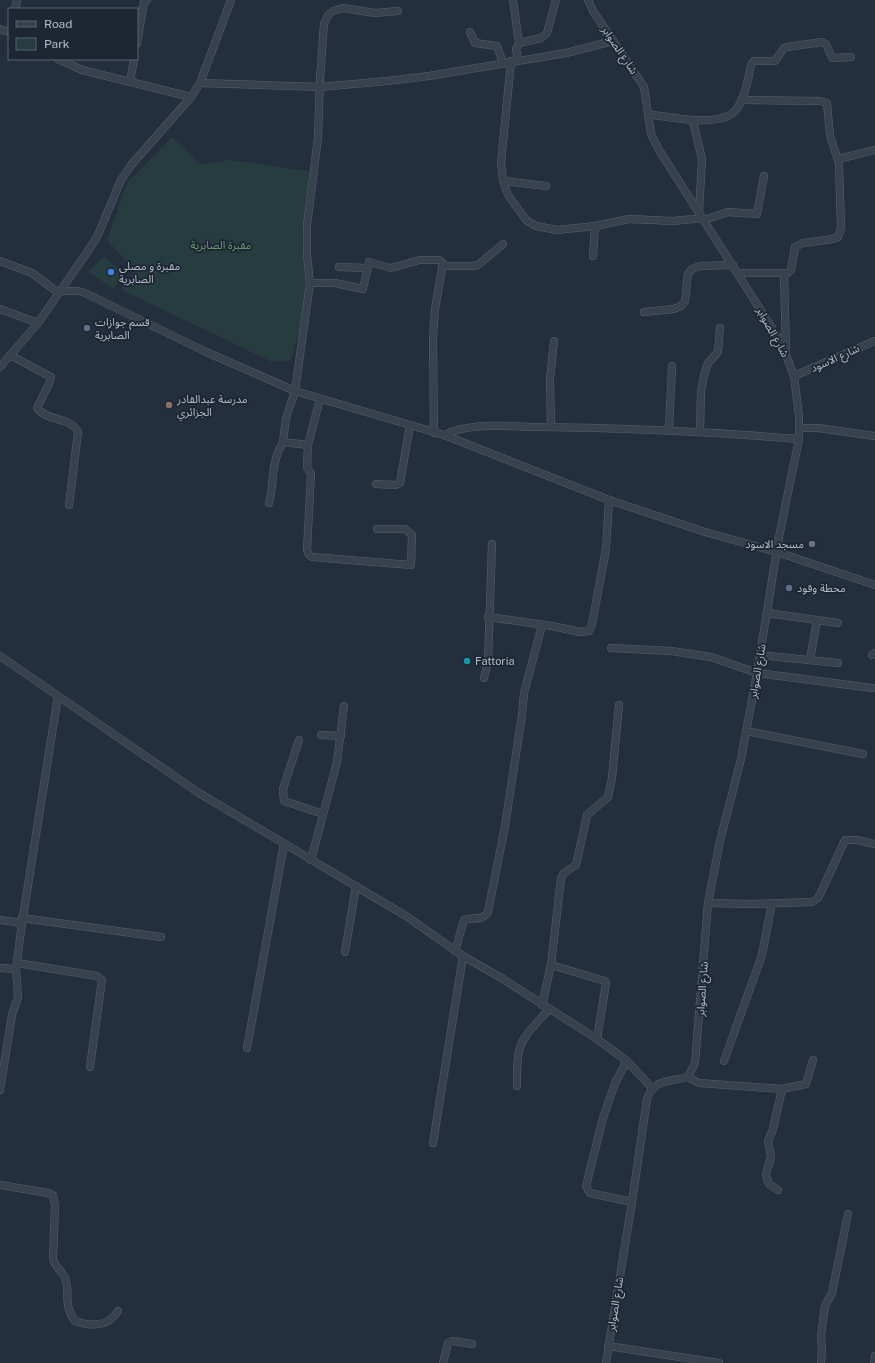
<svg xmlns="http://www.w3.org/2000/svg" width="875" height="1363" viewBox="0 0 875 1363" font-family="'Public Sans','Noto Sans Arabic',sans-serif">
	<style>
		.green { fill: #263c3f }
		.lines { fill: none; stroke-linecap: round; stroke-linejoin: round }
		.minor-casing { stroke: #565f6c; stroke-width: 8 }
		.minor { stroke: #38414e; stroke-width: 7 }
		.shop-dot { fill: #3f7fe0; stroke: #1d2633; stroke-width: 1.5 }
		.service-dot { fill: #5c6f8a; stroke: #1d2633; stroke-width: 1.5 }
		.education-dot { fill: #8d6e63; stroke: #1d2633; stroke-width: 1.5 }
		.worship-dot { fill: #6b7280; stroke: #1d2633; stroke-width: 1.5 }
		.culture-dot { fill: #0f9aa8; stroke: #1d2633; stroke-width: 1.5 }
		.labels { text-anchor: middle; stroke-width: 3.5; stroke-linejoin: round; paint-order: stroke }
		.street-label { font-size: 11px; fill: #b4bcc9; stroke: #1d2633 }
		.park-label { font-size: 11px; fill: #6b9a76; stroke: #1d2633 }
		.poi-label { font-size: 11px; fill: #b4bcc9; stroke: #1d2633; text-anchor: start }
	</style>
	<rect width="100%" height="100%" fill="#242f3e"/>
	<g class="green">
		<polygon points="172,137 201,164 231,160 309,171 305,216 310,292 291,360 272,362 122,290 135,271 107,240 127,183"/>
		<polygon points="104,257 124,273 114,289 88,272"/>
	</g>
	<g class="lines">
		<g class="minor-casing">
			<g id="minor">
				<polyline points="513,0 519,43"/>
				<path d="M588,0L593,11L644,87L651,134L659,150L781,342L794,376L799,416V439L779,537L757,673L741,759L720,841L708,903L695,1063L688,1077C669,1082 654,1079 647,1099L632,1202L606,1363"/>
				<polyline points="15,9 17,0"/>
				<polyline points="0,29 9,32"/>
				<polyline points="470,32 475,43 497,46 503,63"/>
				<polyline points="137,43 144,2 147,0"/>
				<polyline points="58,59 82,70 191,97"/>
				<polyline points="518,60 516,49 519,43 541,38 547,33 556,0"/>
				<polyline points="511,61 501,163 503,181 508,195 526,220 536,226 557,230 595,226 629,219 673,221 703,218"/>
				<polyline points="130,82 134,59"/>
				<polyline points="200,83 320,87 387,81 429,76 566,53 613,41"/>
				<path d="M648,114C668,117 719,128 735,111C745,100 748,79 751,65L754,61H775L784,48L787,47L822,42L826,44L832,58L851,57"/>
				<polyline points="693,121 702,159 699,212"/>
				<polyline points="838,159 875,150"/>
				<polyline points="503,181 546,186"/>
				<polyline points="704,220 728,212 757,214 764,176"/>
				<polyline points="593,256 595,226"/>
				<polyline points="0,261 32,273 56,291 78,291 85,293 204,351 295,391 444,435 609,500 705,532 777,552 875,585"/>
				<polyline points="443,266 472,266 478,265 503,244"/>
				<polyline points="339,267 367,268"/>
				<polyline points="739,273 788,273 791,270 795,247 803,243 833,239 838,237 841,228 839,163 830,136 827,103 820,101 741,100"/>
				<polyline points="784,274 786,350"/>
				<polyline points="310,283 335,283 363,289 369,262 391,268 420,260 439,260 443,263 435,309 433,337 434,433"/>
				<polyline points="0,309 38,323"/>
				<polyline points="644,312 674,309 681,306 685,301 688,274 692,269 700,266 733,265"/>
				<path d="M10,355L51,377L49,384L37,408C46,421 71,417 78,432L69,505"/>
				<polyline points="0,367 38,323 86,254 97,237 121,180 132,164 191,97 200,83 231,0"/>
				<polyline points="794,376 875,341"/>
				<polyline points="320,399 308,445 283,442 286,418 295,391 310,283 307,255 307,225 318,137 320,78 324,24 328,15 333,11 343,8 375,13 398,11"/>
				<polyline points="551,427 550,379 554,341"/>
				<polyline points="800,428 818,428 875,436"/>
				<polyline points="669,429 672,366"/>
				<polyline points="700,431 701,392 704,375 708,363 718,352 720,328"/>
				<path d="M444,435C473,421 511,427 542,427C628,428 714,432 799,439"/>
				<polyline points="308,445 307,467 311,474 307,550 309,555 312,557 411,565 412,535 405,529 377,529"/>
				<polyline points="376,484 396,485 400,483 410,425"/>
				<path d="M269,503C275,479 270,464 283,442"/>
				<polyline points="767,613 838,623"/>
				<polyline points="488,617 552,626 580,632 589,631 592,624 606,549 609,500"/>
				<polyline points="611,648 671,651 711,657 757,673 872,688"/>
				<polyline points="760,655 838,663"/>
				<polyline points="872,655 875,653"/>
				<polyline points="0,656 199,793 406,916 463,956 503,979 597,1039 627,1061 652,1088"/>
				<polyline points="810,660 817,620"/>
				<polyline points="484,678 488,662 492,544"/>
				<polyline points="746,731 863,754"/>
				<polyline points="321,735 341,736"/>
				<polyline points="299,740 283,789 284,801 323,814"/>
				<polyline points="311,860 337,762 344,706"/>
				<polyline points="708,903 752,904 812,902 818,898 822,890 845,840 857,840 875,844"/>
				<polyline points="22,918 161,937"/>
				<polyline points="0,920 22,923"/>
				<path d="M455,951L464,920C473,917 483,921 488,912L505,826L522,715L524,693L542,625"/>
				<polyline points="345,952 356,886"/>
				<polyline points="17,963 97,976 102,980 90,1067"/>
				<polyline points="551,965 605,981 606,983 597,1039"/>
				<polyline points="0,968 16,969"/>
				<polyline points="542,1005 551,965 561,878 564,873 576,865 587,815 608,797 612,778 619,705"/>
				<polyline points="247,1048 284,844"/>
				<polyline points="627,1061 615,1083 603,1118 586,1186 590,1193 632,1202"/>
				<polyline points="724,1061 762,955 772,903"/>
				<polyline points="688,1077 699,1083 782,1089 806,1084 813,1060"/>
				<path d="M517,1086C516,1041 520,1042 549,1009"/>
				<polyline points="0,1090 12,1015 18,997 16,969 22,923 58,696"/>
				<polyline points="433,1143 463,956"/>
				<path d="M0,1185L48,1193L53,1195L55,1205L53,1259C55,1267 62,1271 65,1278C71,1292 62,1303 75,1321C92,1327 109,1326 118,1311"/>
				<polyline points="778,1190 769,1184 767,1179 766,1174 771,1157 768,1141 773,1129 782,1089"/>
				<polyline points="608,1346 719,1363"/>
				<polyline points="443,1363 448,1343 452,1341 472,1344"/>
				<polyline points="821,1363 822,1349 821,1335 825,1306 832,1293 848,1214"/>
				<polyline points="874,1363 875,1356"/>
			</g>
		</g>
		<use href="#minor" class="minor"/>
	</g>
	<circle class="shop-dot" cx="111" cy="272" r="4"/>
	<g class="service-dot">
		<circle cx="87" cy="328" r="4"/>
		<circle cx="789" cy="588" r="4"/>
	</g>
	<circle class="education-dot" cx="169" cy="405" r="4"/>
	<circle class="worship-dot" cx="812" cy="544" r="4"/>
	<circle class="culture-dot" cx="467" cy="661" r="4"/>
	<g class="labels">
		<g class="street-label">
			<text transform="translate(620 50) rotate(56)" y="4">شارع الصوابر</text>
			<text transform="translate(773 332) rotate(61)" y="4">شارع الصوابر</text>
			<text transform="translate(835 358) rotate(-24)" y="4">شارع الاسود</text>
			<text transform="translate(757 671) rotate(-80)" y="4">شارع الصوابر</text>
			<text transform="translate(702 989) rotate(-86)" y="4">شارع الصوابر</text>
			<text transform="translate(615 1304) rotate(-81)" y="4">شارع الصوابر</text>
		</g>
		<g class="park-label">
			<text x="221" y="249">مقبرة الصابرية</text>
		</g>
		<g class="poi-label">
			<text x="119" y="270">مقبرة و مصلى<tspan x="119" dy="13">الصابرية</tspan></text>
			<text x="95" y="326">قسم جوازات<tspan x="95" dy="13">الصابرية</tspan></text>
			<text x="177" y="403">مدرسة عبدالقادر<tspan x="177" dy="13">الجزائري</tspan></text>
			<text x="804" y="548" text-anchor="end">مسجد الاسود</text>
			<text x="797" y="592">محطة وقود</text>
			<text x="475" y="665">Fattoria</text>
		</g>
	</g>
	<rect x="8" y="8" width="130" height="52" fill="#1d2633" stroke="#59626f"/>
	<rect x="16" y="21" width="20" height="6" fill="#38414e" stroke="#59626f"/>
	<text x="44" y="28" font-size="12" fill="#b4bcc9">Road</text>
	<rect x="16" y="38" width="20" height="12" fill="#263c3f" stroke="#59626f"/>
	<text x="44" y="48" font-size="12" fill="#b4bcc9">Park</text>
</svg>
